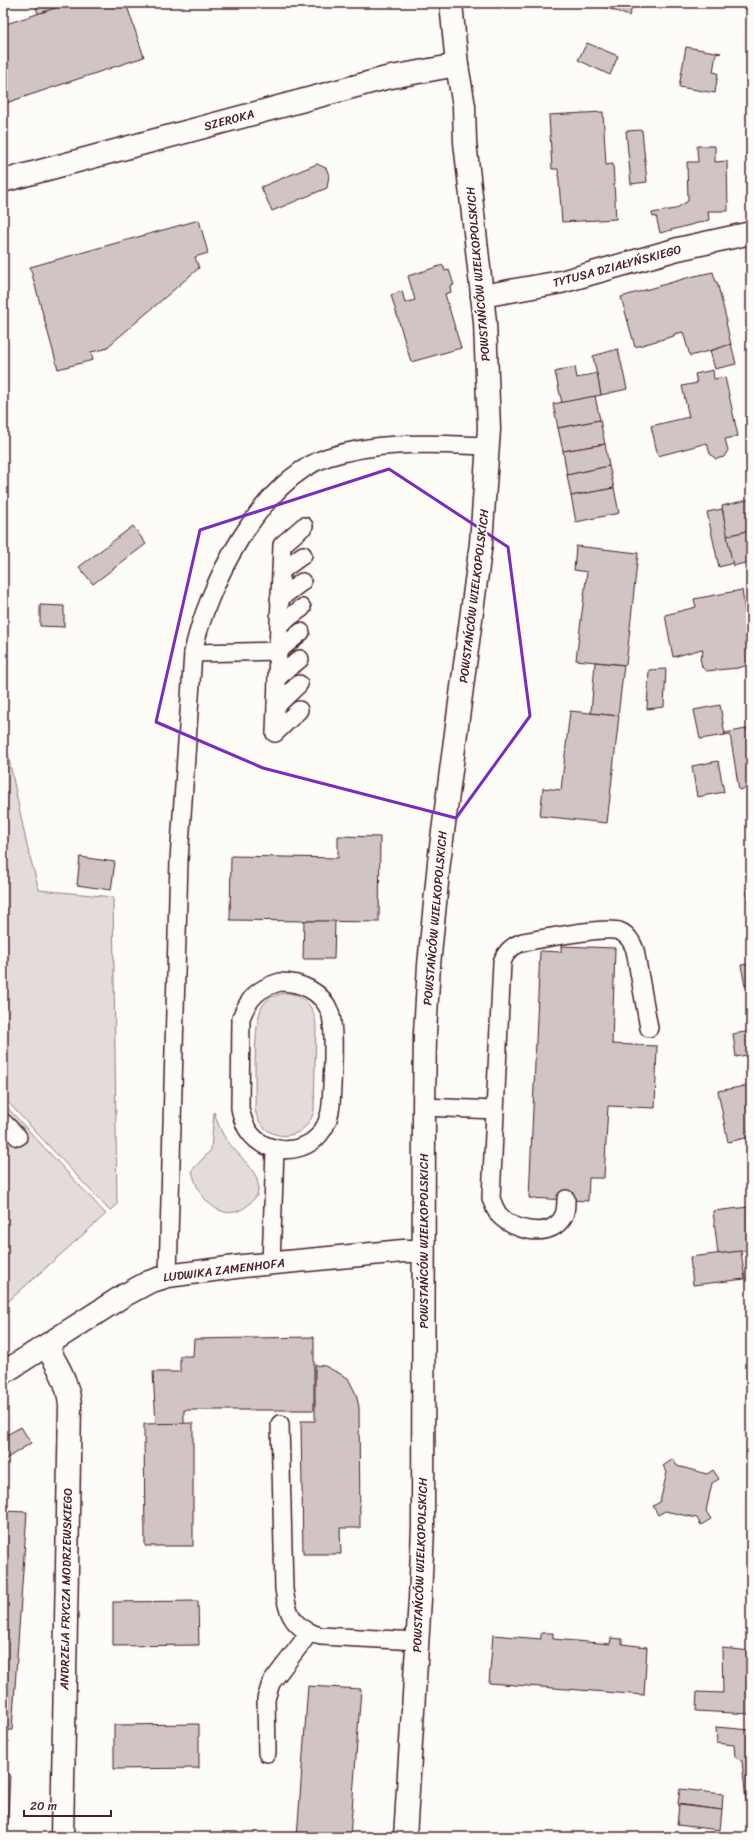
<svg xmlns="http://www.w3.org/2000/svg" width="754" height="1840" viewBox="0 0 754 1840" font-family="Sriracha,sans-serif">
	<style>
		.green { fill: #e3dcda; stroke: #967e82 }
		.building { fill: #d0c5c4; stroke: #4a1f2b }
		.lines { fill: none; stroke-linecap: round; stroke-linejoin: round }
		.lane-casing { stroke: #4a1f2b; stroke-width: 20 }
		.street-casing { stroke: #4a1f2b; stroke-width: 25 }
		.secondary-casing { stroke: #4a1f2b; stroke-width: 25 }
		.lane { stroke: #fdfcf7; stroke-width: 17 }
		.street { stroke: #fdfcf7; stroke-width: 22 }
		.secondary { stroke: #fdfcf7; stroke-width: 22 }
		.marked { fill: none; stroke: #7b2cbf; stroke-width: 3; stroke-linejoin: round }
		.labels { text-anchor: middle; stroke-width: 4; stroke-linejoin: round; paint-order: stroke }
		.street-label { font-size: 12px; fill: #4a1f2b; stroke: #fdfcf7 }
	</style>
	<rect width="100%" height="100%" fill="#fdfcf7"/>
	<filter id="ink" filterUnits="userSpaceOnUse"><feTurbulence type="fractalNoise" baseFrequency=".025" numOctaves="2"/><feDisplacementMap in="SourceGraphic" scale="8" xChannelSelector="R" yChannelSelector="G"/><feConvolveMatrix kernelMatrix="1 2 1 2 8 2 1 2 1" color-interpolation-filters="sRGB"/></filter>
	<g filter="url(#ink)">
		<g class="green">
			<polygon points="3,730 27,846 39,890 113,897 117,1205 110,1211 3,1097"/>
			<path d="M287,993C305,995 315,1008 316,1026L314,1111C304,1146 260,1142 255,1109C256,1087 252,1021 263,1005C268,997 278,994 287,993Z"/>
			<polygon points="3,1103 106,1214 3,1306 3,1201 7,1197 3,1192 3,1151 24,1132 3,1110"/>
			<path d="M214,1112C218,1123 221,1134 229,1143C240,1158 264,1174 257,1195C231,1232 198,1204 192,1170L211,1150Z"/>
		</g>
		<g class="building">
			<polygon points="35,3 70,3 38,14"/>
			<polygon points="71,3 126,3 144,57 3,104 3,25"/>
			<polygon points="594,3 634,3 629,16"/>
			<polygon points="587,43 618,56 610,75 578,60"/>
			<polygon points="686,47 721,53 716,54 713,72 718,73 715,93 679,87"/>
			<polygon points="603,112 606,165 613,164 616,219 562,222 558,169 552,169 549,115"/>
			<polygon points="642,130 647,182 631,184 626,131"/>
			<polygon points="697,146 715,146 715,162 727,161 728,211 708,211 709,220 660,233 656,216 653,217 652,213 675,209 688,201 687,162 698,162"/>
			<polygon points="317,164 326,168 329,175 327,188 272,211 261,187"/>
			<polygon points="199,220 208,253 195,257 199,268 105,349 91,352 93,360 58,369 30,267"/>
			<polygon points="443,265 445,271 449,270 454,285 450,286 451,292 445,294 461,348 411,362 391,295 402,291 405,303 415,300 408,276"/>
			<polygon points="713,272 716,282 717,282 727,322 726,322 731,345 690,356 683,332 674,334 674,336 635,347 621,297 690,277"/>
			<polygon points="731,344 736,364 715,369 710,351"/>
			<polygon points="618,349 627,389 601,395 593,356"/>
			<polygon points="575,367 577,378 597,373 601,395 562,403 555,372"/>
			<polygon points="713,370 714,379 725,377 738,436 725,439 728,450 724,457 716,459 710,454 707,443 658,456 651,426 689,417 682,386 697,383 695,374"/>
			<polygon points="595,396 600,420 558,428 553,404"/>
			<polygon points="600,420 605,444 563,451 558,428"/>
			<polygon points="605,444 609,466 567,475 563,451"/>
			<polygon points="609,466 614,488 571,496 567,475"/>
			<polygon points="614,488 619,513 576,522 571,496"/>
			<polygon points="751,499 751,530 727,536 722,506"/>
			<polygon points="722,509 733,563 719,567 707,512"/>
			<polygon points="133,526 146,544 93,584 79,567"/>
			<polygon points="751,530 751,569 749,562 733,566 727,536"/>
			<polygon points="576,546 638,553 626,665 576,660 587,572 574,570"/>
			<polygon points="742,590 747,625 749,624 751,628 751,664 738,668 706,671 702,667 700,658 703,653 702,649 673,657 665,615 696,607 694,599"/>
			<polygon points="40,605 64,606 64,627 40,626"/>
			<polygon points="595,662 624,665 618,716 591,713"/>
			<polygon points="666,669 664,707 647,709 649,670"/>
			<polygon points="720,705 725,735 700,739 694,710"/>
			<polygon points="570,711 619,716 607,823 540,816 543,788 561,790"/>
			<polygon points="751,728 751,787 739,790 730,734 725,735 725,733"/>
			<polygon points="718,761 724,792 697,797 692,766"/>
			<polygon points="338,836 380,837 379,922 230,920 231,856 338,858"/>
			<polygon points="80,857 115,862 111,890 77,885"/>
			<polygon points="751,888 751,907 749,908 746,889"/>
			<polygon points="304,921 335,921 334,959 303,959"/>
			<polygon points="561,946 615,948 612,1044 657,1046 655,1108 608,1106 604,1178 589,1178 588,1201 529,1198 540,951 561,952"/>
			<polygon points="751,964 751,985 745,986 741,965"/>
			<polygon points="751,1031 751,1054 736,1057 733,1034"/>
			<polygon points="751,1085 751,1129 748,1130 750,1137 728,1142 718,1091"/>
			<polygon points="749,1207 751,1250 718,1254 713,1211"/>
			<polygon points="741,1251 745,1279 693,1285 690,1257"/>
			<polygon points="314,1337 314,1410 184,1410 184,1424 156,1424 153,1372 180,1372 180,1356 193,1356 194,1339"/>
			<polygon points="315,1365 325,1366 348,1378 356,1394 359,1407 360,1528 340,1528 341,1554 303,1554 301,1421 315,1421"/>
			<polygon points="193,1423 193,1546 145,1546 144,1424"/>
			<polygon points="21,1427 31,1443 4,1460 3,1437"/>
			<polygon points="673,1459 677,1466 707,1474 713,1470 719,1479 712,1483 706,1511 711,1519 701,1525 697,1518 665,1511 658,1515 653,1506 660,1502 667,1472 663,1466"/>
			<polygon points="3,1511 27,1512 12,1730 3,1730"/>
			<polygon points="198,1601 199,1645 113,1646 113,1602"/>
			<polygon points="541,1633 553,1633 553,1639 610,1644 611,1638 622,1639 622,1644 647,1647 644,1695 489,1683 493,1635 541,1639"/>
			<polygon points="722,1648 751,1651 751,1714 696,1711 697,1692 723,1693"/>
			<polygon points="308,1686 361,1689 350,1837 297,1837"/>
			<polygon points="199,1724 199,1768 114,1769 114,1725"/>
			<polygon points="716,1727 751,1730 751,1812 747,1812 742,1761 735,1757 734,1745 717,1743"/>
			<polygon points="3,1773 10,1774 7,1837 3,1837"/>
			<polygon points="680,1789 723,1794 722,1810 678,1804"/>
			<polygon points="679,1805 722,1810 720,1830 677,1825"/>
		</g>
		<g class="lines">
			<g class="lane-casing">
				<g id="lane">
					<polyline points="281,571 303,555"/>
					<polyline points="279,599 302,582"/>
					<polyline points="279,625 302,608"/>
					<polyline points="193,653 278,651 282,545 304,526"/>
					<polyline points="277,678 300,659"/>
					<polyline points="276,706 299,684"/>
					<polyline points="275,733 278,651 301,632"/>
					<polyline points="275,733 299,710"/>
					<path d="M280,982C300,982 322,991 330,1012C336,1030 332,1084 331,1105C330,1114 328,1123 322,1131C307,1155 267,1156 250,1133C244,1126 242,1117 240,1108L241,1018C249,997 259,988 280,982Z"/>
					<polyline points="424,1107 495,1110"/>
					<polyline points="3,1122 18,1137"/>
					<path d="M566,1199C566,1207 566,1214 561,1220C547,1239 513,1230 499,1215C495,1210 493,1204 491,1198L502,962C506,951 512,946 523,942C542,939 605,926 619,931C628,934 632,942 635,950L649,1028"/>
					<polyline points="271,1264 275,1149"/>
					<path d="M168,1276L179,860L193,653C206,588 261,479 328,457C381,440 434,444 488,446"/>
					<path d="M280,1424L284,1589C287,1614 294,1630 321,1636L418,1641"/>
					<polyline points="267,1753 266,1699 271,1683 310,1632"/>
				</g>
			</g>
			<g class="street-casing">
				<g id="street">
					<polyline points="3,181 386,78 457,65"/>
					<polyline points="482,296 561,282 678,249 751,233"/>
					<path d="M46,1346C57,1364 68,1382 70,1405L62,1837"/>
					<polyline points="3,1373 123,1296 149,1282 168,1276 243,1266 403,1251 423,1251"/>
				</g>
			</g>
			<g class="secondary-casing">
				<polyline id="secondary" points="405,1837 420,1599 423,1527 424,1107 425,1033 429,965 439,862 481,543 489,429 485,322 465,142 464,106 457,65 451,3"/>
			</g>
			<use href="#lane" class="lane"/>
			<use href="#street" class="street"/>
			<use href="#secondary" class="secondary"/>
		</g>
	</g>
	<path class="marked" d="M389,469L508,547L530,716L456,818L263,768L156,722L200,530Z"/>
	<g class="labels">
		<g class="street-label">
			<text transform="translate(229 120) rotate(-15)" y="4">SZEROKA</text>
			<text transform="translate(617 266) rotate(-15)" y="4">TYTUSA DZIAŁYŃSKIEGO</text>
			<text transform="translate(478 274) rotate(-95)" y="4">POWSTAŃCÓW WIELKOPOLSKICH</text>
			<text transform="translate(474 596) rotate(-83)" y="4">POWSTAŃCÓW WIELKOPOLSKICH</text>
			<text transform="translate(435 918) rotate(-85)" y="4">POWSTAŃCÓW WIELKOPOLSKICH</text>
			<text transform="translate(424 1241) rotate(-90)" y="4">POWSTAŃCÓW WIELKOPOLSKICH</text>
			<text transform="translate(224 1270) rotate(-7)" y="4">LUDWIKA ZAMENHOFA</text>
			<text transform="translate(420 1565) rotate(-88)" y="4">POWSTAŃCÓW WIELKOPOLSKICH</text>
			<text transform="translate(66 1589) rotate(-89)" y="4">ANDRZEJA FRYCZA MODRZEWSKIEGO</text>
		</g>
	</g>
	<rect width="754" height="1840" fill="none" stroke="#fdfcf7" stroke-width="16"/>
	<rect x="8" y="8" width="738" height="1824" fill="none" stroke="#4a1f2b" stroke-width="1.5" filter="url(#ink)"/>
	<path d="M24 1810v6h87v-6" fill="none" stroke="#4a1f2b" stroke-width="2"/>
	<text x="30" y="1810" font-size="12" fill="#4a1f2b" stroke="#fdfcf7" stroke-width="3" paint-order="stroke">20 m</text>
</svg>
